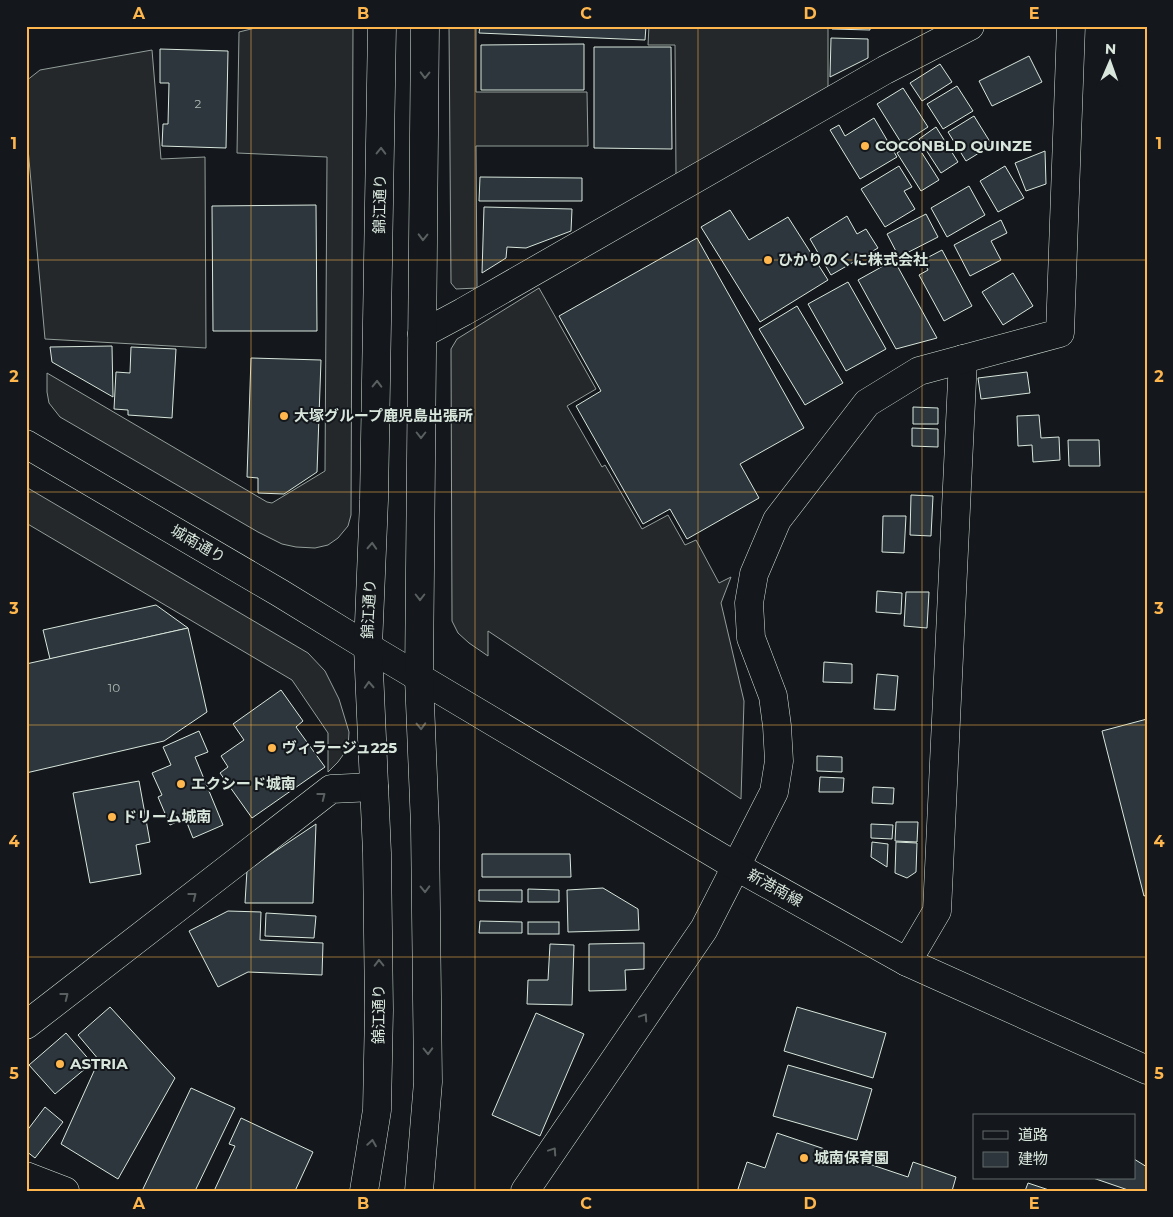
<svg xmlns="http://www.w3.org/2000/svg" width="1173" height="1217" viewBox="0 0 1173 1217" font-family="Montserrat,'Noto Sans JP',sans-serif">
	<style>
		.parking { fill: #24282b; stroke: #939e99 }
		.building { fill: #2c363c; stroke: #d8e6dc }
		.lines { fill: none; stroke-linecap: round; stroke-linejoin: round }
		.minor-casing { stroke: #d8e6dc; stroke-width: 29 }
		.tertiary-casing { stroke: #d8e6dc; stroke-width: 29 }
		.trunk-casing { stroke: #d8e6dc; stroke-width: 29 }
		.minor { stroke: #14181c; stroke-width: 28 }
		.tertiary { stroke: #14181c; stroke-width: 28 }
		.trunk { stroke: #14181c; stroke-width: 28 }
		.oneway { stroke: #59605f }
		.grid { fill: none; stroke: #ffb74d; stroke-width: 1; stroke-opacity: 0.55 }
		.poi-dot { fill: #ffb74d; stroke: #14181c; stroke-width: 2 }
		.labels { text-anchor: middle; stroke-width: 4; stroke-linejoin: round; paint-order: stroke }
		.number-label { font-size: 12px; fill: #adbab4 }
		.poi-label { font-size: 15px; font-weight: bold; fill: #d8e6dc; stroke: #14181c; text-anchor: start }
		.street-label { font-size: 15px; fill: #d8e6dc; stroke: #14181c }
		.neatline { fill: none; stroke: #ffb74d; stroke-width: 2 }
		.grid-label { font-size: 16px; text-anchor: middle; font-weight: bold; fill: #ffb74d }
	</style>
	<rect width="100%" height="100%" fill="#14181c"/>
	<g class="parking">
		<polygon points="263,26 353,26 351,515 348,526 338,538 328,545 315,548 296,547 282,544 258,532 60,417 49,403 47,392 47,373 267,502 272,503 325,471 327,157 237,153 239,32"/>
		<polygon points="449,26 476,26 476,92 587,92 588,146 476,146 477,288 456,289 451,283"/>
		<polygon points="649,26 828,26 828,87 676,175 675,45 648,45"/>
		<polygon points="152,50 161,159 205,157 206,348 45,339 26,126 26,81 40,70"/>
		<polygon points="539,288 596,389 567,406 602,467 605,465 642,529 668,515 685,545 696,540 719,583 731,577 721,603 744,701 741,799 488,631 488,656 469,643 458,633 452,621 451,349 457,339"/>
		<polygon points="26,487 308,653 325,671 339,699 349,732 348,748 338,762 328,772 328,733 292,680 26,523"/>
	</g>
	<g class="building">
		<polygon points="480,26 646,26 645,40 479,33"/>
		<polygon points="832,26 870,26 870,30 832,29"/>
		<polygon points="831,38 868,39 868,58 830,77"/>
		<polygon points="584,44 584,90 481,90 481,45"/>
		<polygon points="594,47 671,47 672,149 594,148"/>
		<polygon points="160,49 228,51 226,148 162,146 163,124 168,124 169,83 160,83"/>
		<polygon points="1029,56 1042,82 992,106 979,81"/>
		<polygon points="940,64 952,82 922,101 910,83"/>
		<polygon points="957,86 973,111 943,129 927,104"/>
		<polygon points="903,88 928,127 902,144 877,104"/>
		<polygon points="974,116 992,145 966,161 948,132"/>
		<polygon points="874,118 897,157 860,179 830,130 839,125 845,136"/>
		<polygon points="936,127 958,162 941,173 919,139"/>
		<polygon points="915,142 939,180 921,191 897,153"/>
		<polygon points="1045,151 1046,184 1026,191 1015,163"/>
		<polygon points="899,166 912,187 904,191 915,209 885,227 861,189"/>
		<polygon points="1005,166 1024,198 998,212 980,181"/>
		<polygon points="480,177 582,178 582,201 479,201"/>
		<polygon points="969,186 985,215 947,237 931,208"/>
		<polygon points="316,205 317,331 213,331 212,206"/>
		<polygon points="484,207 572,209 571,231 526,248 507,247 506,258 482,273"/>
		<polygon points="730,210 749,240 788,217 828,280 760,322 701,227"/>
		<polygon points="926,214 938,237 899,257 887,234"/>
		<polygon points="847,216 857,234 866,229 878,248 831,275 810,239"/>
		<polygon points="1001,220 1007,233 991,241 1001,260 970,276 954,245"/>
		<polygon points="697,238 804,428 740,464 759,498 687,539 670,509 643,524 576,406 601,391 559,316"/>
		<polygon points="942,250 972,306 944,321 919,275 928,270 923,260"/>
		<polygon points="894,260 937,338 896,349 858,280"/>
		<polygon points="1013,273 1033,306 1003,325 982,292"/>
		<polygon points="848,282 886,349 846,371 808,304"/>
		<polygon points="797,306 843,383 805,405 759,329"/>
		<polygon points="112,346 113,397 52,362 50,347"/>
		<polygon points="131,347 176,349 172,418 128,415 128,410 114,409 116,372 130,373"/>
		<polygon points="251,358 321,360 317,472 284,494 258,493 258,478 247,477"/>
		<polygon points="1027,372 1030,393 981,399 978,378"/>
		<polygon points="913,407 938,408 938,424 913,424"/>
		<polygon points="1039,415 1041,438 1059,437 1060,460 1033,462 1032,445 1018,446 1017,416"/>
		<polygon points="912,428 938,429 938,447 912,446"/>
		<polygon points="1068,440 1099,440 1100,466 1069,466"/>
		<polygon points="911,495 933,496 931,536 910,535"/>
		<polygon points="883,516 906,516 904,553 882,552"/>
		<polygon points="877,591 902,593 901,614 876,612"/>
		<polygon points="906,592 929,592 927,628 904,626"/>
		<polygon points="156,605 188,628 50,659 43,630"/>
		<polygon points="188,628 207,712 164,741 26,773 26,664"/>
		<polygon points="824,662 852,664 852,683 823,682"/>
		<polygon points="877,674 898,676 895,710 874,709"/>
		<polygon points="281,690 303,721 296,727 325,767 252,818 220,773 228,767 221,756 244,740 233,724"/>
		<polygon points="1147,719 1147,895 1144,896 1102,731"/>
		<polygon points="199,731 208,752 195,757 223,825 193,838 185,818 170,825 158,797 162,795 152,773 171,765 163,747"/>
		<polygon points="817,756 842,757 842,772 817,771"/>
		<polygon points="820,777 844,778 843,792 819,792"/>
		<polygon points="139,781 150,842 136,845 141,874 90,883 73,793"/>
		<polygon points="873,787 894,788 893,804 872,803"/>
		<polygon points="896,822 918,822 917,842 895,841"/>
		<polygon points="316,824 313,903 245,903 247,870"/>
		<polygon points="871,824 893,825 892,839 871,838"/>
		<polygon points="872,842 888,844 887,867 871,857"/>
		<polygon points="896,842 917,843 916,872 907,878 895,873"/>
		<polygon points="482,854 570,854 571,877 482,877"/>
		<polygon points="603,888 638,909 639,930 568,932 567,890"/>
		<polygon points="528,889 559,890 559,902 528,902"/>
		<polygon points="479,890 522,890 522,902 479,901"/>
		<polygon points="228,911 261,912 260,940 323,943 322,975 248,972 218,987 189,931"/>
		<polygon points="266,913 316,916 314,938 265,936"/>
		<polygon points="480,921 522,922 522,933 479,933"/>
		<rect x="528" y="922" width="31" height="12"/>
		<polygon points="644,943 644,969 625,970 626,990 589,991 589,944"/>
		<polygon points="550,944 574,945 572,1005 527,1004 528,980 548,980"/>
		<polygon points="110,1007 175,1078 118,1179 61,1144 99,1060 78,1035"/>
		<polygon points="797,1007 886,1033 873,1078 784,1051"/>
		<polygon points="536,1013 584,1034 540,1136 492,1115"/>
		<polygon points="66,1033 92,1063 55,1094 29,1065"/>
		<polygon points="788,1065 872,1089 857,1140 773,1116"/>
		<polygon points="191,1088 235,1108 195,1191 142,1191"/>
		<polygon points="45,1107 63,1122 35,1158 26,1151 26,1132"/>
		<polygon points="241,1118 313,1152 295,1191 214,1191 235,1146 229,1144"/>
		<polygon points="777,1133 908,1177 913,1162 956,1177 952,1191 745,1191 738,1189 747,1162 765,1168"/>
		<polygon points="1134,1159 1147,1167 1147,1191 1131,1191 1093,1178 1134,1178"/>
		<polygon points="1028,1183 1052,1191 1025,1191"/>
	</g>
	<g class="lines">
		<g class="minor-casing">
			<g id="minor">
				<polyline points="422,334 463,312 885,70 970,26"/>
				<polyline points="907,962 937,911 963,359"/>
				<polyline points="26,1025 331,789 374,787"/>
				<polyline points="26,1176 65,1191"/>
				<polyline points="525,1191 704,929 774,792 779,761 777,726 773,696 751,638 749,603 754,574 777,520 867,403 919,371 1060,333 1071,26"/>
			</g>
		</g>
		<g class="tertiary-casing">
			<polyline id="tertiary" points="26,444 280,593 368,647 737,867 907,962 1147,1070"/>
		</g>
		<g class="trunk-casing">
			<g id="trunk">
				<polyline points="364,1191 377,1110 379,1010 377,853 368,647 374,500 382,26"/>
				<polyline points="419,1191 428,1082 425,826 419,678 425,26"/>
			</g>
		</g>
		<use href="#minor" class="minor"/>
		<use href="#tertiary" class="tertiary"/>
		<use href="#trunk" class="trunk"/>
	</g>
	<defs><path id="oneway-chevron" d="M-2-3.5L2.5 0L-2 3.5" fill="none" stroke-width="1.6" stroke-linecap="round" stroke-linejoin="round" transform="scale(1.25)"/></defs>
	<g class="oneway">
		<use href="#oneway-chevron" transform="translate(425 75) rotate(91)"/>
		<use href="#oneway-chevron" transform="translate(381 151) rotate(-89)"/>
		<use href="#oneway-chevron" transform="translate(423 237) rotate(91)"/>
		<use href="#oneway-chevron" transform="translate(377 384) rotate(-89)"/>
		<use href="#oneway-chevron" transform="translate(421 435) rotate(90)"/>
		<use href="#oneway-chevron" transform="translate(372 546) rotate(-87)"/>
		<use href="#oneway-chevron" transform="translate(420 597) rotate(90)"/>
		<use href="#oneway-chevron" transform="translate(369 685) rotate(-93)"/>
		<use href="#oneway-chevron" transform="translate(421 726) rotate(88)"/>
		<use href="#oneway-chevron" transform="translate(322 796) rotate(-38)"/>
		<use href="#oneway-chevron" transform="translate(425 889) rotate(89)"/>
		<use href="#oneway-chevron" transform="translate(193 896) rotate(-38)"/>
		<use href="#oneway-chevron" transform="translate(379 963) rotate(-91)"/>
		<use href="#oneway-chevron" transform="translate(65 996) rotate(-38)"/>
		<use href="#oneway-chevron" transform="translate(644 1017) rotate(-56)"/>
		<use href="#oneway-chevron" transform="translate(428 1051) rotate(89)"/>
		<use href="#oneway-chevron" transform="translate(372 1143) rotate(-81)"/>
		<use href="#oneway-chevron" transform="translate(553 1151) rotate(-56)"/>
	</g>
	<path class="grid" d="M251,26V1191M475,26V1191M698,26V1191M922,26V1191M26,260H1147M26,492H1147M26,725H1147M26,957H1147"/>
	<g class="poi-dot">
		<circle cx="865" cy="146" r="5"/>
		<circle cx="768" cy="260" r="5"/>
		<circle cx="284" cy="416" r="5"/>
		<circle cx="272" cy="748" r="5"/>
		<circle cx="181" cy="784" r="5"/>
		<circle cx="112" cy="817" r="5"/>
		<circle cx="60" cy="1064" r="5"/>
		<circle cx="804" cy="1158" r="5"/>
	</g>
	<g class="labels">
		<g class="number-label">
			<text x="198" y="108">2</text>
			<text x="114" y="692">10</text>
		</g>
		<g class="poi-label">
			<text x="875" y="151">COCONBLD QUINZE</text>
			<text x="778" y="265">ひかりのくに株式会社</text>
			<text x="294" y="421">大塚グループ鹿児島出張所</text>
			<text x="282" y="753">ヴィラージュ225</text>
			<text x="191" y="789">エクシード城南</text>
			<text x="122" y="822">ドリーム城南</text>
			<text x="70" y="1069">ASTRIA</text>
			<text x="814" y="1163">城南保育園</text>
		</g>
		<g class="street-label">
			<text transform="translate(380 204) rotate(-89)" y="5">錦江通り</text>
			<text transform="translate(198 544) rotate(30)" y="5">城南通り</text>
			<text transform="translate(369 609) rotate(-87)" y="5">錦江通り</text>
			<text transform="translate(775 888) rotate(29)" y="5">新港南線</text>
			<text transform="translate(379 1014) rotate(-90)" y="5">錦江通り</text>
		</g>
	</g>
	<rect width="1173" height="1217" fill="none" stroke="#14181c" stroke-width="55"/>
	<rect x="973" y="1114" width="162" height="65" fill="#14181c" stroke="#626a69"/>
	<rect x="983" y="1131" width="25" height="8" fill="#14181c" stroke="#626a69"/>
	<text x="1018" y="1140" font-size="15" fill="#d8e6dc">道路</text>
	<rect x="983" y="1152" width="25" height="15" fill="#2c363c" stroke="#626a69"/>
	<text x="1018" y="1164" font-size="15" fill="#d8e6dc">建物</text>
	<g transform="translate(1110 62) rotate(2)" stroke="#14181c" stroke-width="4" paint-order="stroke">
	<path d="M0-4L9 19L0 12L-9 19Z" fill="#d8e6dc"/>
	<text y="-8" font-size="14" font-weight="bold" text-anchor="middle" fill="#d8e6dc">N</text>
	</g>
	<rect x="28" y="28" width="1118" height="1162" class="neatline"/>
	<g class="grid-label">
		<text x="139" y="19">A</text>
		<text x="363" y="19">B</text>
		<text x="586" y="19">C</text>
		<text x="810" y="19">D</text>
		<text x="1034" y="19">E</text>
		<text x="14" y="149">1</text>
		<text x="1159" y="149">1</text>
		<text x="14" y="382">2</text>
		<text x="1159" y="382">2</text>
		<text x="14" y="614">3</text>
		<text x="1159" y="614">3</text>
		<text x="14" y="847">4</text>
		<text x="1159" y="847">4</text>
		<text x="14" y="1079">5</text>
		<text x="1159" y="1079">5</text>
		<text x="139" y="1209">A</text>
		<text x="363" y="1209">B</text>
		<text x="586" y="1209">C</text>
		<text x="810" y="1209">D</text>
		<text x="1034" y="1209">E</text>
	</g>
</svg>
